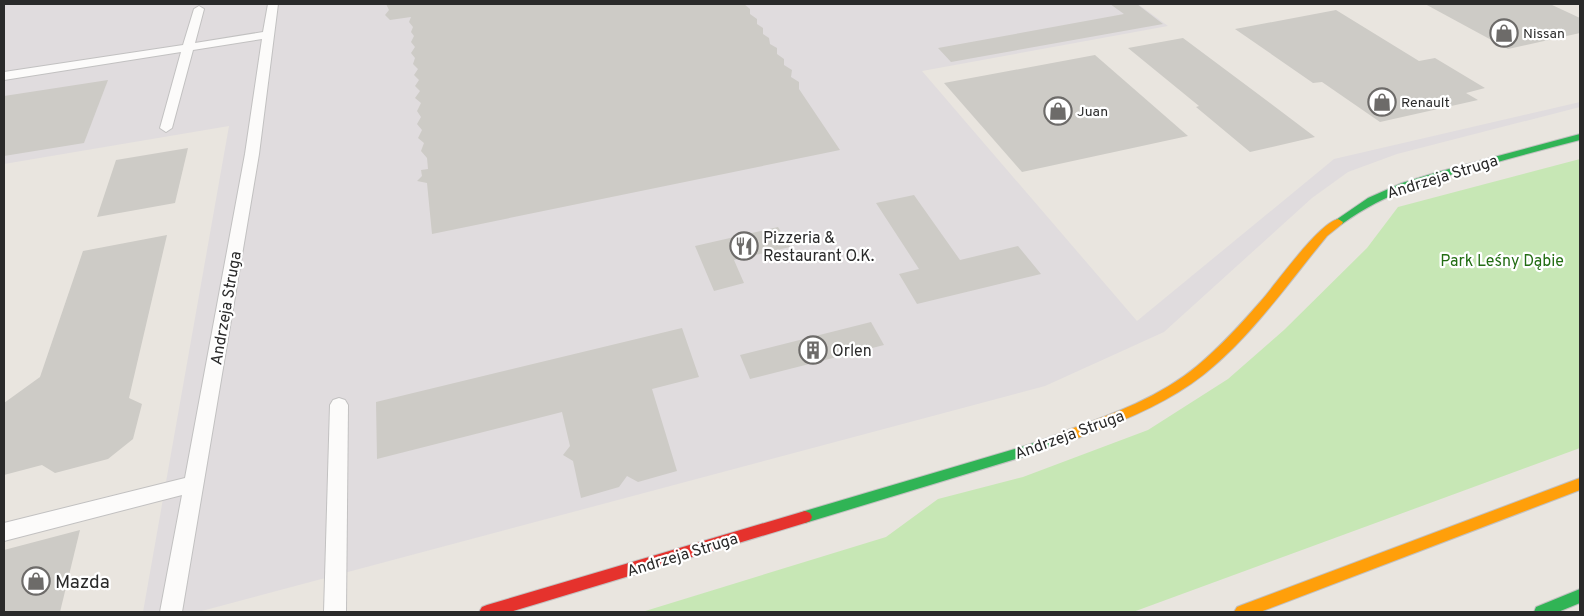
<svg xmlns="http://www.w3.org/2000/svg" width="1584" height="616" viewBox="0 0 1584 616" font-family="Overpass,sans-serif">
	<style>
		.industrial { fill: #e0dcde }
		.green { fill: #c7e7b5 }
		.building { fill: #cdcbc6 }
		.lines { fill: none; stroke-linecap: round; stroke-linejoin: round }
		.lane-casing { stroke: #c2c1c1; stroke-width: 2 }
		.fast-casing { stroke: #c2c1c1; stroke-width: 2 }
		.slow-casing { stroke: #c2c1c1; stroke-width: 2 }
		.jam-casing { stroke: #c2c1c1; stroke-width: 2 }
		.lane { fill: #fcfbfa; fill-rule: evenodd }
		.fast { fill: #30b455; fill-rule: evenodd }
		.slow { fill: #ff9f0a; fill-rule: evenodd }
		.jam { fill: #e5322d; fill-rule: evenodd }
		.labels { text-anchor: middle; stroke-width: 4.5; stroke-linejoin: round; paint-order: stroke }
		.far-poi-label { font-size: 14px; fill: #2a2a2a; stroke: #fff; text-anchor: start }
		.street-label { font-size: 16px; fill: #2a2a2a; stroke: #fff }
		.poi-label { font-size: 16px; fill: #2a2a2a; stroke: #fff; text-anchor: start }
		.park-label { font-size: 16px; fill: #236d14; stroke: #fff }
		.near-poi-label { font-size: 19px; fill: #2a2a2a; stroke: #fff; text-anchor: start }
	</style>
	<rect width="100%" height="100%" fill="#e9e5df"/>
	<polygon class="industrial" points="4,4 1138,4 1168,26 922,71 1137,321 1334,159 1580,102 1580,107 1397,154 1348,172 1312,198 1164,332 1045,386 198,612 143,612 229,126 4,164"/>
	<polygon class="green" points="1580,159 1580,448 1133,612 642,612 886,537 938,499 1023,477 1148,430 1228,379 1284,330 1367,248 1398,207"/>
	<g class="building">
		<polygon points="386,4 744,4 750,9 750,14 757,19 757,24 763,28 763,34 769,38 770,44 777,48 777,54 784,59 784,65 792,70 791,77 799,82 799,89 840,150 432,234 427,183 417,181 422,176 421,170 428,169 427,158 421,151 424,143 418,138 422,130 417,124 421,117 417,111 421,103 415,98 420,91 415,86 419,80 414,75 418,69 413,64 415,58 411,53 415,47 411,42 414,36 411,32 413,27 409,22 411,17 390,20 385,15 389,10"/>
		<polygon points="1110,4 1137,4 1163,24 951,62 938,48 1124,14"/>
		<polygon points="1425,4 1550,4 1580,18 1580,33 1508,49"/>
		<polygon points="1336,10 1419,61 1435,58 1485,88 1466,93 1478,100 1380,122 1322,82 1313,83 1235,29"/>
		<polygon points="1183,38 1258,94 1315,137 1250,152 1196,107 1199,106 1128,48"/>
		<polygon points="1095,55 1188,136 1022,172 944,83"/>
		<polygon points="108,80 84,143 4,156 4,96"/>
		<polygon points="188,148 175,203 97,217 116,160"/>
		<polygon points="914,195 960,260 1018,246 1041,274 917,304 899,274 919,269 876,203"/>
		<polygon points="778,227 790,247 734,260 744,283 714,291 695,246"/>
		<polygon points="167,235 129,398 142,404 133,439 108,459 55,473 42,465 4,475 4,403 40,377 83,251"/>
		<polygon points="871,322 884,345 750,379 740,355"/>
		<polygon points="682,328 699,377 652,389 677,471 638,482 627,476 619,487 581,498 573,461 563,455 570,446 562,412 377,459 376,402"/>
		<polygon points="80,530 60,612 4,612 4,550"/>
	</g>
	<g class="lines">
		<g class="lane-casing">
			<g id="lane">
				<polygon points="268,4 278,4 259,154 182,612 160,612 182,495 4,541 4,523 185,478 245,154 262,39 193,50 172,128 166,132 160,128 181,52 4,80 4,72 183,45 194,9 199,6 204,9 195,43 263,32"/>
				<polygon points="339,398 345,400 348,405 346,612 324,612 330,405 333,400"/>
			</g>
		</g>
		<g class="fast-casing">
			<g id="fast">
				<path d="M1580,134V140C1549,148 1518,156 1487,165C1433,179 1388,191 1342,224L1338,225L1333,222L1368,198L1402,183L1438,172Z"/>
				<polygon points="1073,429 1078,430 1079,434 1078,438 1029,455 805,523 800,521 798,517 800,513 805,511 1028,445"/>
				<polygon points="1580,589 1580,603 1558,612 1534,612 1536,607"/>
			</g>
		</g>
		<g class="slow-casing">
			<g id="slow">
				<path d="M1338,219L1343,222L1342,224L1327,236C1285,287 1245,346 1191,384C1156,408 1117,423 1078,438L1073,439L1068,438L1067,434L1068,430C1113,414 1160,397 1197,366C1220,347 1241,324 1261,301C1276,284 1318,224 1338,219Z"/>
				<polygon points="1580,478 1580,490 1260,612 1234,612 1237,607 1242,605"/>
			</g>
		</g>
		<g class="jam-casing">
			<polygon id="jam" points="805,511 810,513 812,517 810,521 805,523 510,612 479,612 482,607 487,605"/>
		</g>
		<use href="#lane" class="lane"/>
		<use href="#fast" class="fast"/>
		<use href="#slow" class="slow"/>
		<use href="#jam" class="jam"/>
	</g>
	<defs>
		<g id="shop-ring" transform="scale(1.4375)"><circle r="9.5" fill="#fff" stroke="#6d6b69" stroke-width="1.5"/><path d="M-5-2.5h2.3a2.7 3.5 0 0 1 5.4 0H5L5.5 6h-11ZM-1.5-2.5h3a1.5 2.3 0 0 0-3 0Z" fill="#6d6b69"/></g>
		<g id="restaurant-ring" transform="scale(1.4375)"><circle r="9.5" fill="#fff" stroke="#6d6b69" stroke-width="1.5"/><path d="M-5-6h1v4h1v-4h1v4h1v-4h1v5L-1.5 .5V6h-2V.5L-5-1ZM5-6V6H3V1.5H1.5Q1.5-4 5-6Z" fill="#6d6b69"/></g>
		<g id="building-ring" transform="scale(1.4375)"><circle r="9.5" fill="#fff" stroke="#6d6b69" stroke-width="1.5"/><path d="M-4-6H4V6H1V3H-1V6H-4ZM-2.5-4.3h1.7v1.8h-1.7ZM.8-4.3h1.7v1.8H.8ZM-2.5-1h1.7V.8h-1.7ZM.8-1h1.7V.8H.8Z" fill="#6d6b69"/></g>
	</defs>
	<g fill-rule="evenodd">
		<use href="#shop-ring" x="1504" y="33"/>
		<use href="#shop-ring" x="1382" y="102"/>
		<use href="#shop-ring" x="1058" y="111"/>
		<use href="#restaurant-ring" x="744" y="246"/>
		<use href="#building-ring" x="813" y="350"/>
		<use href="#shop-ring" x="36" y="581"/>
	</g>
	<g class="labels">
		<g class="far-poi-label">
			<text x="1523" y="38">Nissan</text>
			<text x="1401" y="107">Renault</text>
			<text x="1077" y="116">Juan</text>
		</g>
		<g class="street-label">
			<text transform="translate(1442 176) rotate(-17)" y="6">Andrzeja Struga</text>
			<text transform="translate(225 308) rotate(-80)" y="6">Andrzeja Struga</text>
			<text transform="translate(1069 434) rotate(-20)" y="6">Andrzeja Struga</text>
			<text transform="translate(682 554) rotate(-17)" y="6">Andrzeja Struga</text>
		</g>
		<g class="poi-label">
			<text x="763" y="243">Pizzeria &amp;<tspan x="763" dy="18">Restaurant O.K.</tspan></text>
			<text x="832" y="356">Orlen</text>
		</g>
		<g class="park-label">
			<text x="1502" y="266">Park Leśny Dąbie</text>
		</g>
		<g class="near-poi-label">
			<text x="55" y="588">Mazda</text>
		</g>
	</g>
	<rect width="1584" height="616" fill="none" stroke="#2a2a2a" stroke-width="10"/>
</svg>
